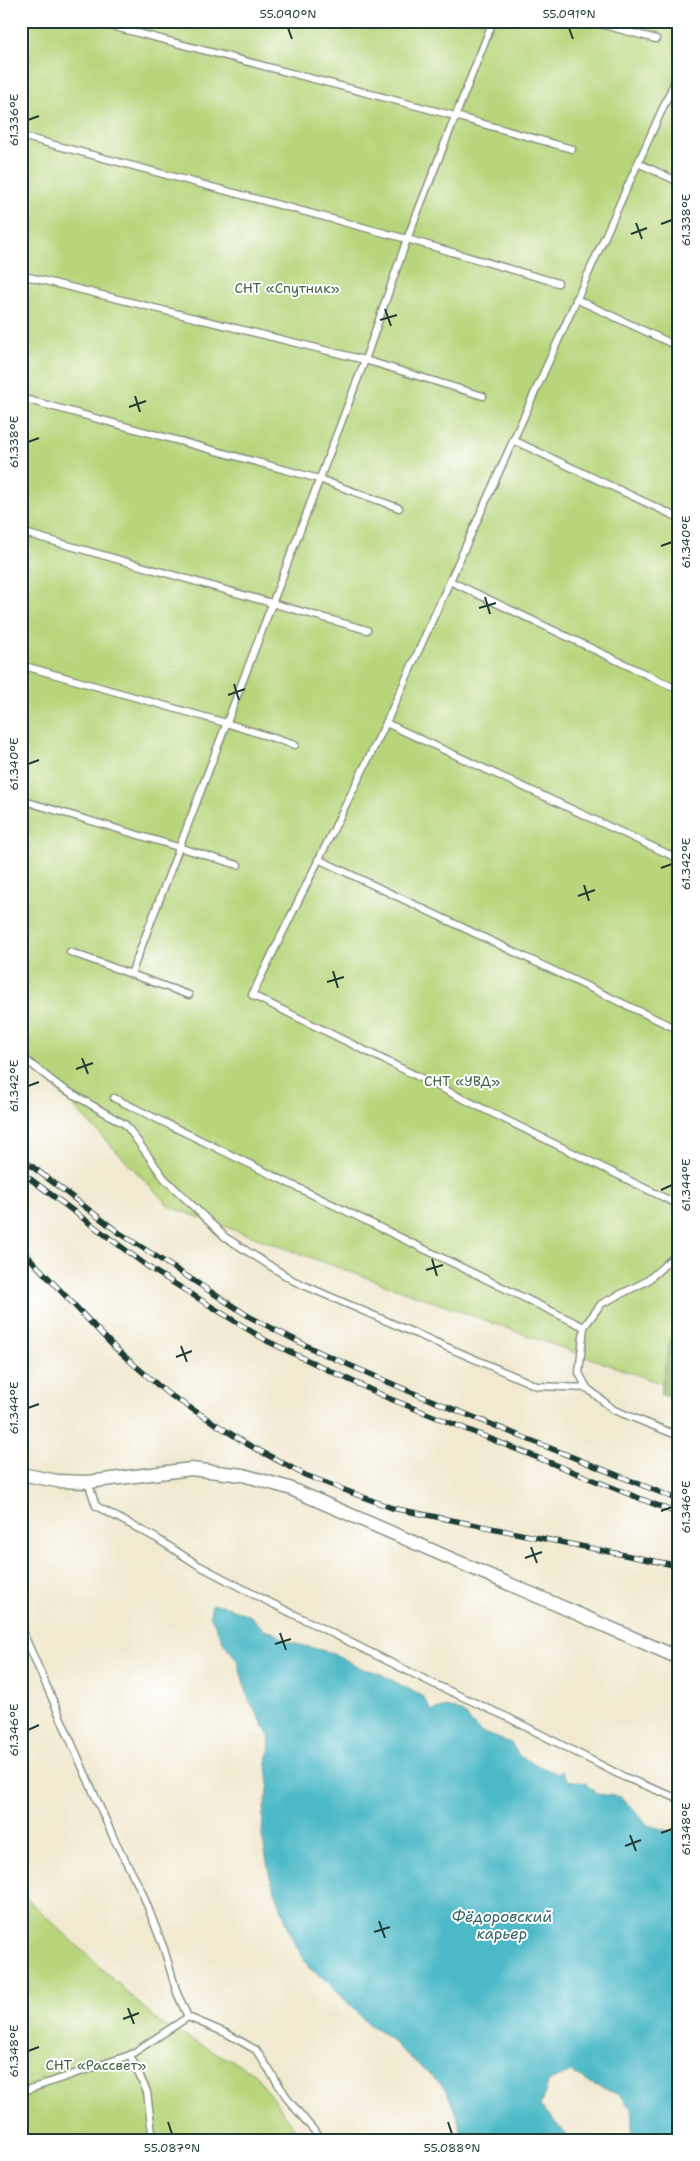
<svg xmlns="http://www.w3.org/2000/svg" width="700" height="2161" viewBox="0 0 700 2161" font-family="'Shantell Sans',sans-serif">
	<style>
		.green { fill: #b8d57b; stroke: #6c8958 }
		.forest { fill: #92b66b; stroke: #587a50 }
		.water { fill: #4db9c8; stroke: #367b7e }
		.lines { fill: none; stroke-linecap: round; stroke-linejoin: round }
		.lane-casing { stroke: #889382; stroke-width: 9 }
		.street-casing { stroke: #889382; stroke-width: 15 }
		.lane { stroke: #fff; stroke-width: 6 }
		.street { stroke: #fff; stroke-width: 12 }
		.rail-casing { stroke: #1f3d34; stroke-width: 5.5 }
		.rail { stroke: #fff; stroke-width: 4; stroke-dasharray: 11; stroke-linecap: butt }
		.ticks { fill: none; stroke: #1f3d34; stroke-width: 2 }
		.labels { text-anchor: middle; stroke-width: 4; stroke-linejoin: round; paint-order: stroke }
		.park-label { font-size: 14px; fill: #456346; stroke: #fff }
		.water-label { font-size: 15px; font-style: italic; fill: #2d6260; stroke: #fff }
		.neatline { fill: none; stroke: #1f3d34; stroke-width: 2 }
		.ticks-label { font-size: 12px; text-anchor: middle; fill: #1f3d34 }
	</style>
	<rect width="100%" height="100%" fill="#fff"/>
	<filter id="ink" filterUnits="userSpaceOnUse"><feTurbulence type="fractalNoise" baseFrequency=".02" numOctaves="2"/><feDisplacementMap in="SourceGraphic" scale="10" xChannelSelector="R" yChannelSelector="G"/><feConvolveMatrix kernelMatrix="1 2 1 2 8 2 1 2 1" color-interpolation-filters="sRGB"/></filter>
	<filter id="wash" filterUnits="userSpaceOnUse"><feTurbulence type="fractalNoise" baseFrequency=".0096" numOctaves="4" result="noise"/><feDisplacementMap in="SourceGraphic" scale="20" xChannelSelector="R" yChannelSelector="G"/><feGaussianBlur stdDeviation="1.12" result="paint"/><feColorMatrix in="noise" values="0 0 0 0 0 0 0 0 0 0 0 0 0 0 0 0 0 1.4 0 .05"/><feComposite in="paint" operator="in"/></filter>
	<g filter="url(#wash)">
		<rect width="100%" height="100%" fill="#f1e9d0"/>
		<g class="green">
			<polygon points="21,21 679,21 679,1390 170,1207 21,1052"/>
			<polygon points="21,1893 160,2023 254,2073 303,2140 21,2140"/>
		</g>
		<polygon class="forest" points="677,1304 679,1305 679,1401 660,1394"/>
		<path class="water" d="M212,1604L222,1605L251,1616L264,1630L275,1633L288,1642L333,1653L363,1669L379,1673L423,1697L432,1711L447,1707L463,1713L480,1732L511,1743C514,1747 517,1754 521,1757C524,1759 555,1773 558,1774L562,1771L568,1780L585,1783L597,1794L621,1797L648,1825L668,1831H679V2140H632V2110L620,2095L590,2083L572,2072L549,2081L540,2106L571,2140H462L458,2119L446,2089L379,2030L369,2025L326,1980L309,1968L294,1942L270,1877L262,1836L263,1814L269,1784L267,1764L270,1745L269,1735L249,1700L237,1660L224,1643L210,1615Z"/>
	</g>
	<g filter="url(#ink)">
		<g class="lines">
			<g class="lane-casing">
				<g id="lane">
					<polyline points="92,21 455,116 572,149"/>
					<polyline points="589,21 656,39"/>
					<polyline points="679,72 386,723 252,995 679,1205"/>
					<polyline points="21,136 407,239 558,283"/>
					<polyline points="638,163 679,182"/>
					<polyline points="21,275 365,360 483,396"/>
					<polyline points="576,299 679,347"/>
					<polyline points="21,398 319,479 399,508"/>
					<polyline points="513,440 679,518"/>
					<polyline points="21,532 367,630"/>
					<polyline points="450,581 679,690"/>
					<polyline points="21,665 226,723 295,745"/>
					<polyline points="386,723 679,859"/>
					<polyline points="21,800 238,865"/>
					<polyline points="318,859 679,1030"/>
					<polyline points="70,952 189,995"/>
					<polyline points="131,974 365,360 407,239 493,21"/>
					<polyline points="21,1056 59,1086 126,1125 164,1178 225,1237 294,1281 537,1386 587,1388 614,1410 679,1436"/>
					<polyline points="114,1098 584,1327"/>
					<polyline points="587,1388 579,1373 584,1327 601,1304 647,1281 679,1252"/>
					<polyline points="88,1482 96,1506 156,1538 198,1565 255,1595 434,1684 509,1718 624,1777 679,1799"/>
					<polyline points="21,1628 114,1839 142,1892 164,1949 177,1993 188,2017 226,2033 256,2050 290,2102 322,2140"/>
					<polyline points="21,2092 130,2055"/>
					<polyline points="153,2140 147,2092 130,2055 188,2017"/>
				</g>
			</g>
			<g class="street-casing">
				<polyline id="street" points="21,1474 57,1481 88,1482 191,1469 243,1475 289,1488 679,1658"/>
			</g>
			<use href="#lane" class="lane"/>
			<use href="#street" class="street"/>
			<g class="rail-casing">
				<g id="rail">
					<polyline points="21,1158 118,1232 250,1317 317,1351 411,1392 679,1500"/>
					<polyline points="21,1172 151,1269 267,1341 388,1398 679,1514"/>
					<polyline points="21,1249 116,1349 167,1393 247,1444 305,1475 392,1508 679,1566"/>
				</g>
			</g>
			<use href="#rail" class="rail"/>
		</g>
	</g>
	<path class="ticks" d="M288,28L292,39M569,28L573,39M28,120L39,116M636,223L642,239M661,224L672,220M631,234L647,228M385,309L391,326M380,320L397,315M135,396L140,412M129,407L146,401M28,442L39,438M661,546L672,542M485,597L490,614M479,608L496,603M234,684L239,700M228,695L245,689M28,764L39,760M661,868L672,864M584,885L589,901M578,896L595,890M333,971L338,988M327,982L344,977M82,1058L88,1074M76,1069L93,1063M28,1086L39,1082M661,1190L672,1185M432,1259L437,1276M426,1270L443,1265M181,1346L187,1362M176,1357L192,1351M28,1408L39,1404M661,1511L672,1507M531,1547L537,1563M525,1558L542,1552M280,1633L286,1650M275,1644L291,1639M28,1730L39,1725M661,1833L672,1829M630,1835L636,1851M625,1846L641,1840M379,1921L385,1938M374,1932L390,1927M128,2008L134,2024M123,2019L139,2013M28,2051L39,2047M168,2122L172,2134M448,2122L452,2134"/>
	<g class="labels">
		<g class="park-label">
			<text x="287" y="293">СНТ «Спутник»</text>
			<text x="462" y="1086">СНТ «УВД»</text>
			<text x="96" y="2070">СНТ «Рассвет»</text>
		</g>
		<g class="water-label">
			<text x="502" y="1922">Фёдоровский<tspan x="502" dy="17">карьер</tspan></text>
		</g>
	</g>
	<rect width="700" height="2161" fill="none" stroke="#fff" stroke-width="55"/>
	<rect x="28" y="28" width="644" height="2106" class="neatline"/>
	<g class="ticks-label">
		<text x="288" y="18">55.090°N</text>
		<text x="569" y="18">55.091°N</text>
		<text transform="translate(14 120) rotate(-90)" y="4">61.336°E</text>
		<text transform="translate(686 220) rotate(-90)" y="4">61.338°E</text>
		<text transform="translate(14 442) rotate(-90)" y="4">61.338°E</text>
		<text transform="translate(686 542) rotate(-90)" y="4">61.340°E</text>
		<text transform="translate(14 764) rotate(-90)" y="4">61.340°E</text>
		<text transform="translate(686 864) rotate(-90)" y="4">61.342°E</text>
		<text transform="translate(14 1086) rotate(-90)" y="4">61.342°E</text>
		<text transform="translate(686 1185) rotate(-90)" y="4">61.344°E</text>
		<text transform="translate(14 1408) rotate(-90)" y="4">61.344°E</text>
		<text transform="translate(686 1507) rotate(-90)" y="4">61.346°E</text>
		<text transform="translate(14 1730) rotate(-90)" y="4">61.346°E</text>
		<text transform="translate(686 1829) rotate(-90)" y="4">61.348°E</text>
		<text transform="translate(14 2051) rotate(-90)" y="4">61.348°E</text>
		<text x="172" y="2152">55.087°N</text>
		<text x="452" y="2152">55.088°N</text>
	</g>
</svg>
